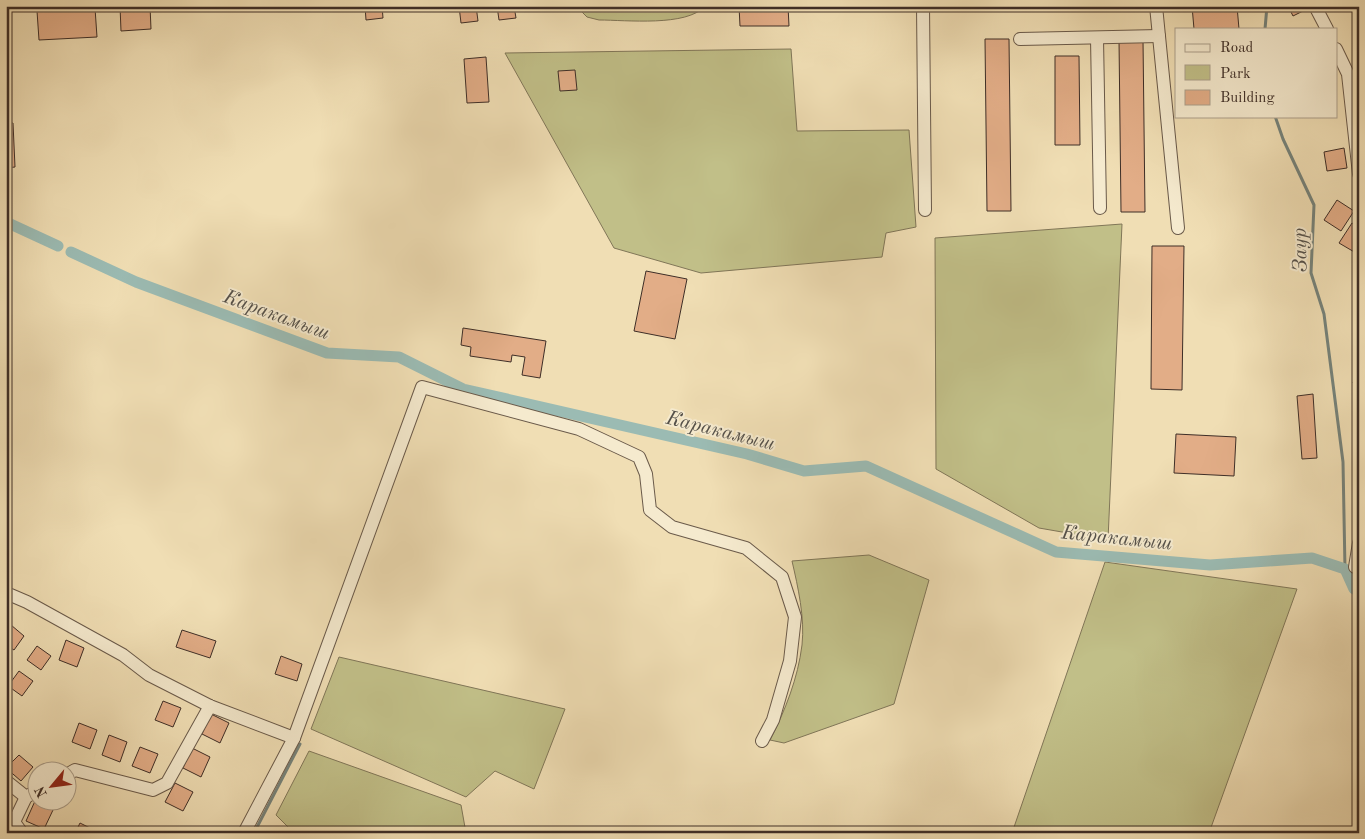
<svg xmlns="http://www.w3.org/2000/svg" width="1365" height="839" viewBox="0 0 1365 839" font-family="'Old Standard TT',serif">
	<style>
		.green { fill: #c1bf88; stroke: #807658 }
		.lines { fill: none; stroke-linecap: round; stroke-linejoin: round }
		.stream { stroke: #76837b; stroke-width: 3 }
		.canal { stroke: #9bbbb3; stroke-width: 11 }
		.building { fill: #e2ad87; stroke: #3e2e27 }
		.minor-casing { stroke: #6a5a4a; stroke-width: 14 }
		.minor { stroke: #f5eace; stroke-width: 12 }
		.labels { text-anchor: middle; stroke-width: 4; stroke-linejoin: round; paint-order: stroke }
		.water-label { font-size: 20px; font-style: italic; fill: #55514a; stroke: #f5eace }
	</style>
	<rect width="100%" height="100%" fill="#f0deb4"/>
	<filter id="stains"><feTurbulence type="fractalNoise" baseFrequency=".004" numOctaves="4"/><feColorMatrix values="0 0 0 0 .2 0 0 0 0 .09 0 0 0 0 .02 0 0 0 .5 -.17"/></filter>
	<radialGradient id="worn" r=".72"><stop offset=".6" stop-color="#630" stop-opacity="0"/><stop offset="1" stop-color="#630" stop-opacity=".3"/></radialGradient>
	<g class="green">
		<path d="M576,6H705C687,27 626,20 599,20L587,17Z"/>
		<polygon points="791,49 797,131 909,130 916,227 886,233 882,257 701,273 614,248 505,53"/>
		<polygon points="1122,224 1108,540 1039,528 936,469 935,238"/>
		<path d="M869,555L929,580L894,704L784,743L770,740C785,711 798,678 802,645C805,618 798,587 792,561Z"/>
		<polygon points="1105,562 1297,589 1209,833 1012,833"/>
		<polygon points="339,657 565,709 534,789 495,771 466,797 311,729"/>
		<polygon points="309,751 461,805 466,833 294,833 276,815"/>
	</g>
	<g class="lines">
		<g class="stream">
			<polyline points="1265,29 1267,6"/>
			<polyline points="1275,116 1283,139 1314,205 1311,273 1324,314 1343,462 1345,569"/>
			<polyline points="254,833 300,744"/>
		</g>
		<g class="canal">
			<polyline points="6,222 58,246"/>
			<polyline points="71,252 136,282 327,353 399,357 463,389 747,454 804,471 866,466 1056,552 1210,565 1312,558 1345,569 1354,589 1359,590"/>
		</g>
	</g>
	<g class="building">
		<polygon points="120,6 150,6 151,29 121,31"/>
		<polygon points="365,6 382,6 383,18 366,20"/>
		<polygon points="459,6 476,6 478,21 461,23"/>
		<polygon points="497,6 514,6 516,18 499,20"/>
		<polygon points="739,6 788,6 789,26 740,26"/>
		<polygon points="1192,6 1237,6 1239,29 1194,29"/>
		<polygon points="1288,6 1311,6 1311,7 1293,16"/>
		<polygon points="95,8 97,37 39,40 37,11"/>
		<polygon points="985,39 1009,39 1011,211 987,211"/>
		<polygon points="1119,40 1143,40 1145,212 1121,212"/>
		<polygon points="1055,56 1079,56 1080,145 1055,145"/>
		<polygon points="486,57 489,102 467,103 464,59"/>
		<polygon points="575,70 577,90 560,91 558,71"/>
		<polygon points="6,123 13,123 15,167 6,168"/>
		<polygon points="1344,148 1347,168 1327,171 1324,152"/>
		<polygon points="1337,200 1354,211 1341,231 1324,220"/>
		<polygon points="1352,223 1359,227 1359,250 1356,253 1339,243"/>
		<polygon points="1152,246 1184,246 1182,390 1151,389"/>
		<polygon points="646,271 687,279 675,339 634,331"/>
		<polygon points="463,328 546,341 540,378 522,375 525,357 512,355 511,362 470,356 471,347 461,345"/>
		<polygon points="1359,368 1359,385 1353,383"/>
		<polygon points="1313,394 1317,458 1302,459 1297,396"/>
		<polygon points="1176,434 1236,437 1234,476 1174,473"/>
		<polygon points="11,625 24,636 14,650 6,645 6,631"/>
		<polygon points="182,630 216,641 210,658 176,647"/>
		<polygon points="66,640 84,648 77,667 59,660"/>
		<polygon points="37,646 51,656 41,670 27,660"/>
		<polygon points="281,656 302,664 297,681 275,674"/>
		<polygon points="19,671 33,681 22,696 8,686"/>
		<polygon points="163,701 181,708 173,727 155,720"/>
		<polygon points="211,714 229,723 220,743 202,734"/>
		<polygon points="79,723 97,730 90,749 72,742"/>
		<polygon points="109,735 127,742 120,762 102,755"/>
		<polygon points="140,747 158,754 150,773 132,766"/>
		<polygon points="192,748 210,757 201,777 183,768"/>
		<polygon points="19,755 33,767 21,781 6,768"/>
		<polygon points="175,783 193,792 183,811 165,802"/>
		<polygon points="35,801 53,810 44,829 26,821"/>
		<polygon points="80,823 98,832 98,833 75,833"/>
	</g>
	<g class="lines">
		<g class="minor-casing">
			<g id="minor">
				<polyline points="923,6 925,210"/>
				<polyline points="1156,6 1178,228"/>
				<polyline points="1315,6 1327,29"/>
				<polyline points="1097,38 1100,208"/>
				<polyline points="1020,39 1159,36"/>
				<polyline points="1336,49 1348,74 1359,174"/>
				<polyline points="1355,567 1359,543"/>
				<polyline points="6,593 27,602 123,655 149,675 210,706 294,738"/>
				<polyline points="68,774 75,770 153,790 167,783 210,706"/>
				<polyline points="6,781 26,797 38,790"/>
				<polyline points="22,833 14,822 26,797"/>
				<polyline points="244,833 294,738 422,387 579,429 639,457 646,474 650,510 672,527 746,548 782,577 795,617 790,661 773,720 762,741"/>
			</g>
		</g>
		<use href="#minor" class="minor"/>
	</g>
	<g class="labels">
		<g class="water-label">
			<text transform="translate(1299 250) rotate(-91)" y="7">Заур</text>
			<text transform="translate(277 314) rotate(20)" y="7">Каракамыш</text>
			<text transform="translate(721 430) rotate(14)" y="7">Каракамыш</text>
			<text transform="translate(1117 537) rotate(6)" y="7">Каракамыш</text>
		</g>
	</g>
	<rect width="1365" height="839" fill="none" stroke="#f0deb4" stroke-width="25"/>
	<rect x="8" y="8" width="1350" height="824" fill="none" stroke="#3e2e27" stroke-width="2.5"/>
	<rect x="12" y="12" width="1340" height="814" fill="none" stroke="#3e2e27"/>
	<rect x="1175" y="28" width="162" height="90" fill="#f5eace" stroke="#ac9f8b"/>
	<rect x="1185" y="44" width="25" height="8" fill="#f5eace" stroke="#ac9f8b"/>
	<text x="1220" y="52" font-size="15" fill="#3e2e27">Road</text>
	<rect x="1185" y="65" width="25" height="15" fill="#c1bf88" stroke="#ac9f8b"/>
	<text x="1220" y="78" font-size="15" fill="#3e2e27">Park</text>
	<rect x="1185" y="90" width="25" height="15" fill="#e2ad87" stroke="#ac9f8b"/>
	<text x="1220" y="102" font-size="15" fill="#3e2e27">Building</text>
	<g transform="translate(52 786) rotate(241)"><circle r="24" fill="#f5eace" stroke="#ac9f8b"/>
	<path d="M0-4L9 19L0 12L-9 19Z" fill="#8f2418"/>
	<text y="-8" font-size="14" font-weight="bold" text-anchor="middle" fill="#3e2e27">N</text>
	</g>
	<rect width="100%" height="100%" filter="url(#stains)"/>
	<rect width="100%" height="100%" fill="url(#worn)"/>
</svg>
